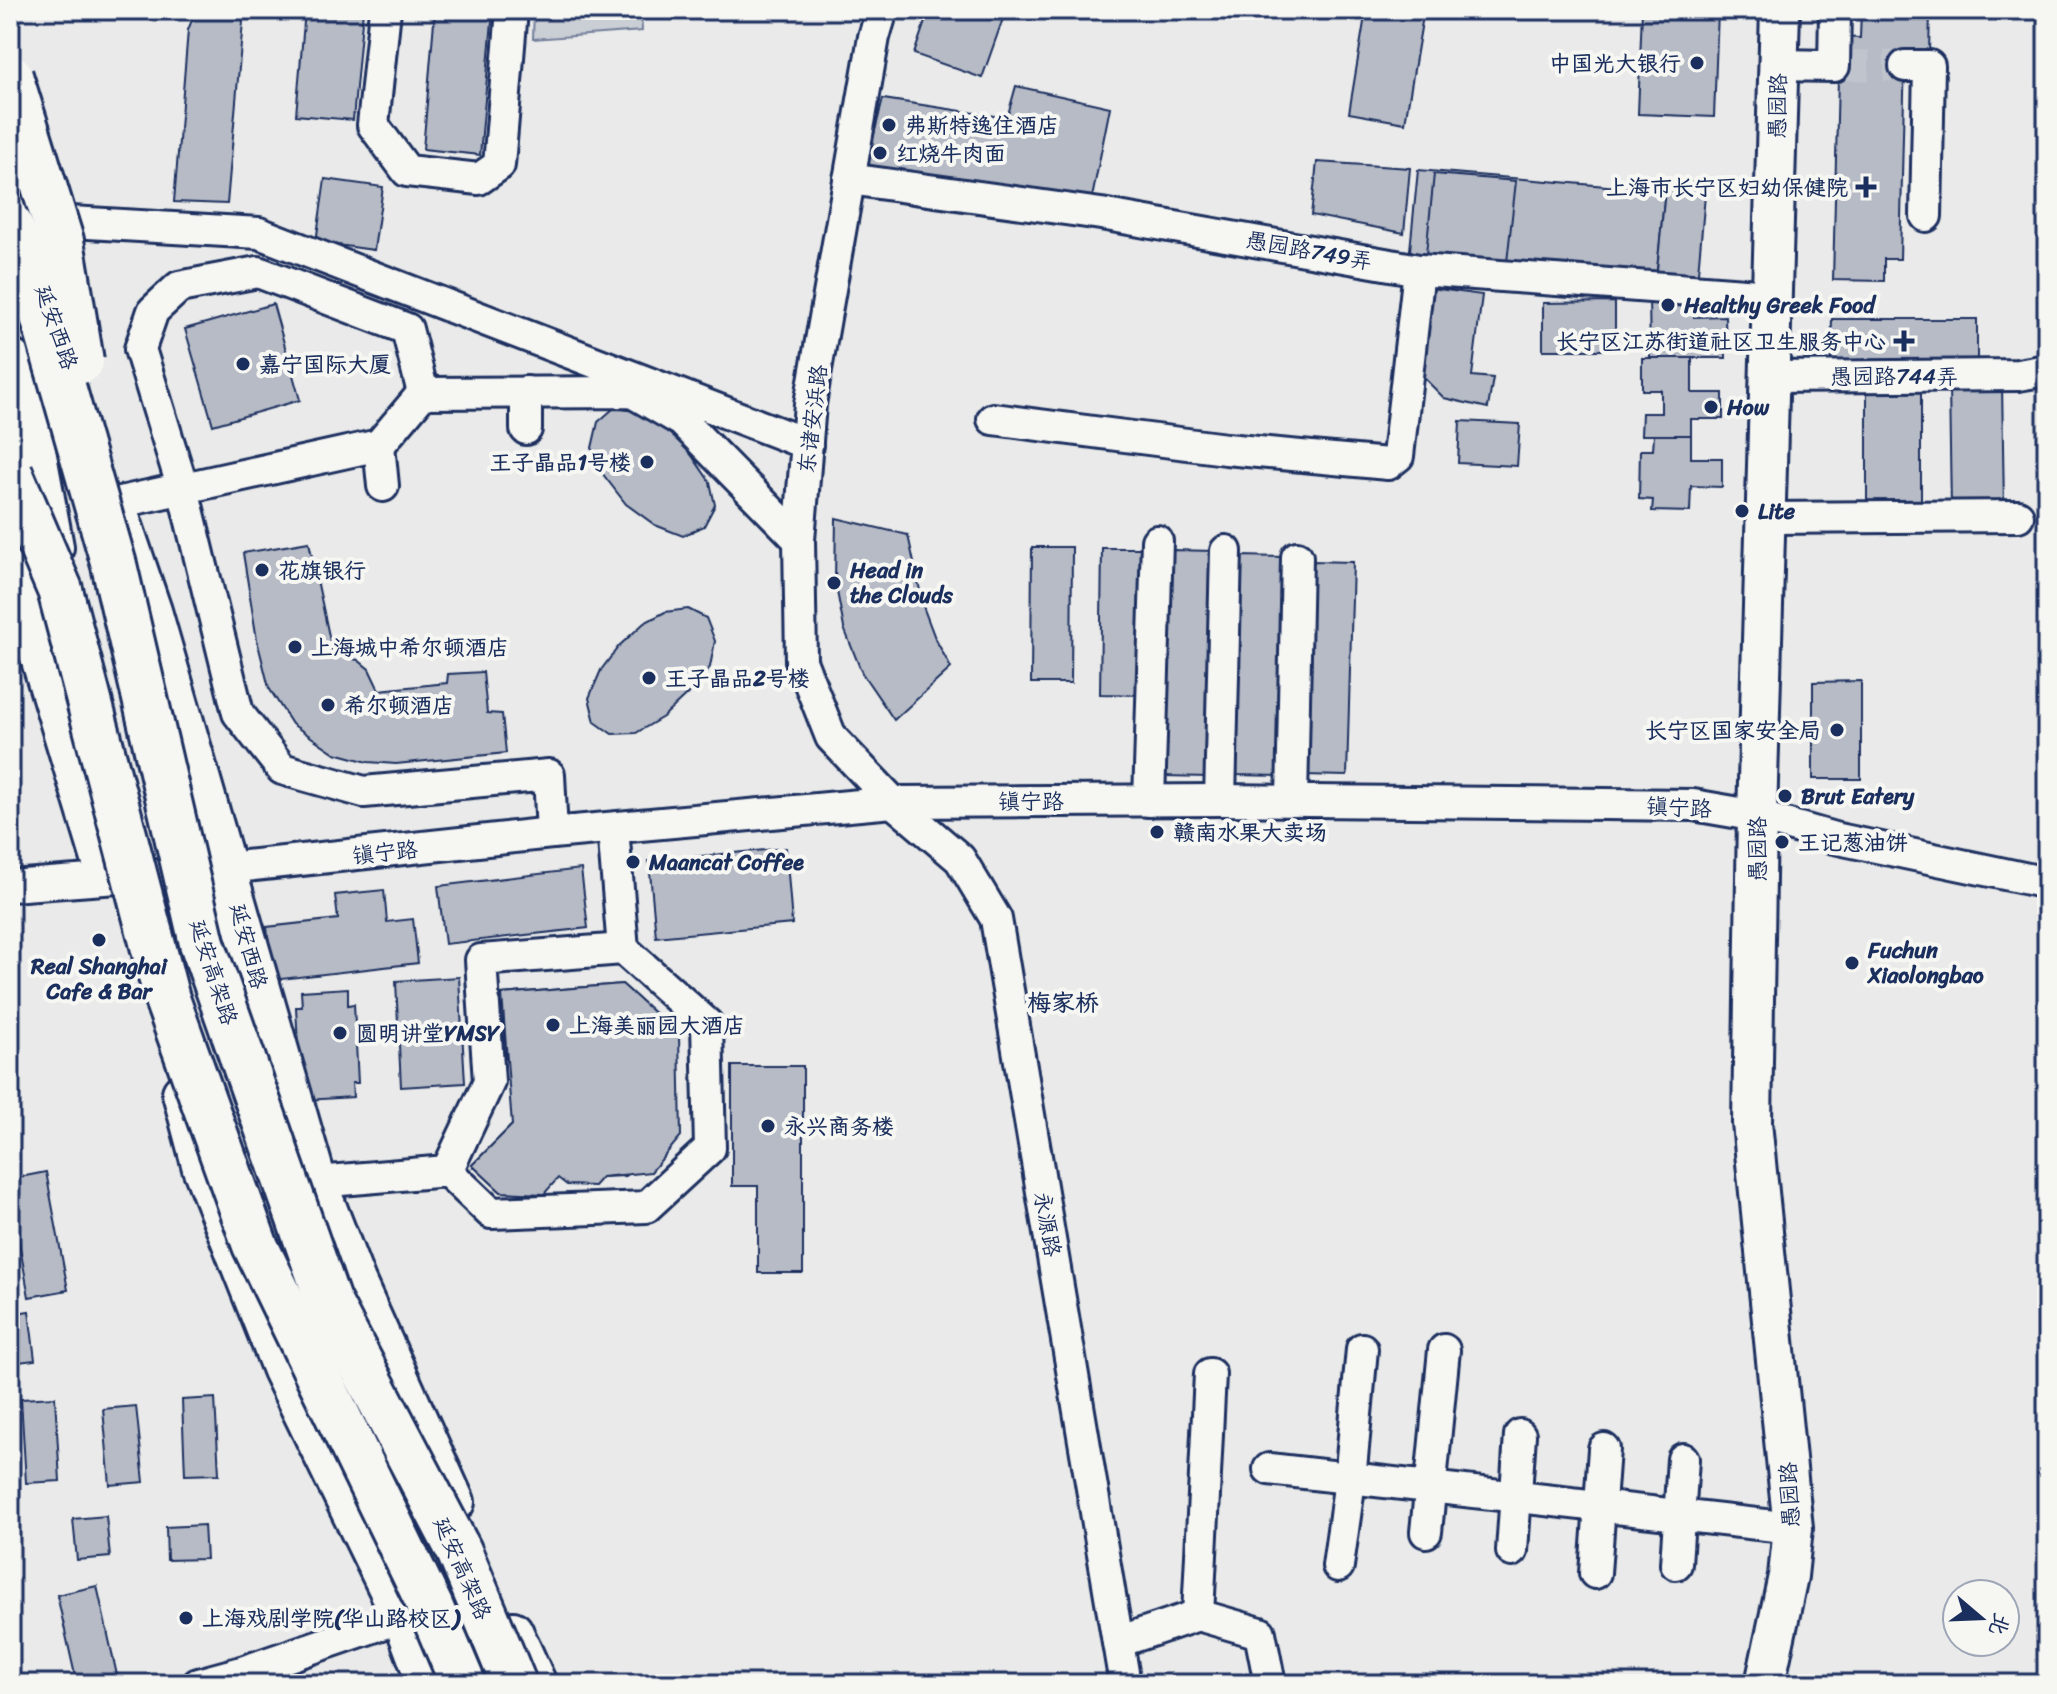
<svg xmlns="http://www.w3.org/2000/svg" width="2057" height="1694" viewBox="0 0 2057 1694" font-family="Sriracha,'LXGW WenKai TC',sans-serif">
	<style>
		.green { fill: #caced5; stroke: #727e9a; stroke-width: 2 }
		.building { fill: #b6bbc6; stroke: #1b2f5e; stroke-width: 2 }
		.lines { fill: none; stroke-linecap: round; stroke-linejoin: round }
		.minor-tunnel { stroke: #c0c5cd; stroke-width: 30; stroke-dasharray: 30 15; stroke-linecap: butt }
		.minor-casing { stroke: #1b2f5e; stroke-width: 36 }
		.major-casing { stroke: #1b2f5e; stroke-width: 44 }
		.highway-casing { stroke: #1b2f5e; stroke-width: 50 }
		.minor { stroke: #f6f6f2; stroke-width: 30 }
		.major { stroke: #f6f6f2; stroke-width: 38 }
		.highway { stroke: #f6f6f2; stroke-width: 44 }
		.highway-bridge-casing { stroke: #1b2f5e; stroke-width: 50; stroke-linecap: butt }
		.highway-bridge { stroke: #f6f6f2; stroke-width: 44 }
		.poi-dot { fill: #1b2f5e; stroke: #f6f6f2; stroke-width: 3 }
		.labels { text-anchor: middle; stroke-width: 8; stroke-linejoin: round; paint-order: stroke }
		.poi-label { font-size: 22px; font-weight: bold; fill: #1b2f5e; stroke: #f6f6f2; text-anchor: start }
		.street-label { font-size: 22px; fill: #1b2f5e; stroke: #f6f6f2 }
		.neighbourhood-label { font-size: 24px; font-weight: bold; fill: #1b2f5e; stroke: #f6f6f2 }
	</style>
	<rect width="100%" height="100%" fill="#e9eae9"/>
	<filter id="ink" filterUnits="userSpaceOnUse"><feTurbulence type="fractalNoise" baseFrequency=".0125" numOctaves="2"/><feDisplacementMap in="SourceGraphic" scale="16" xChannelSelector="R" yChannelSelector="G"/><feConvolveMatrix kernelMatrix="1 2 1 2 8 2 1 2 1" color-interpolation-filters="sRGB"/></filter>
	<g filter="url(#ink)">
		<polygon class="green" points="534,10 641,10 642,31 533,39"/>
		<g class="building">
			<polygon points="196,10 244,10 227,204 174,202 188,30"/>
			<polygon points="305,10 363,10 353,120 296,115"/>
			<polygon points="435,10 493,10 480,155 423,149"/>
			<polygon points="929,10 1006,10 982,78 914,54"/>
			<polygon points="1366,10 1424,10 1405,123 1349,113"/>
			<polygon points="1642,10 1718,10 1714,117 1638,114"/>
			<polygon points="1861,10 1930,10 1929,54 1905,54 1900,259 1884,259 1884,281 1833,280 1839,37 1860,38"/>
			<polygon points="1016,86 1110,107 1091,203 865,170 883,99 1007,118"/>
			<polygon points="1317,162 1410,168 1404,233 1311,215"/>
			<polygon points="1418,170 1665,191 1656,280 1422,259 1410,250"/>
			<polygon points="1434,174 1516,181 1507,262 1426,254"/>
			<polygon points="325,179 383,187 374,250 316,242"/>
			<polygon points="1666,180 1706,184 1697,284 1656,280"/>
			<polygon points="1431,288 1482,295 1472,376 1493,378 1488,408 1444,398 1414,368"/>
			<polygon points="1649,296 1694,296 1694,317 1725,316 1726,358 1650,358"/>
			<polygon points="1615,302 1615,350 1543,350 1543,303"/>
			<polygon points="273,304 300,400 213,425 185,329"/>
			<polygon points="1832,319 1977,319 1977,368 1896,368 1896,360 1831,360"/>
			<polygon points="1642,358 1692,358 1692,393 1723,393 1723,419 1691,419 1691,435 1641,435 1642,413 1661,413 1661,390 1642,390"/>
			<polygon points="1921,383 1921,515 1867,505 1867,384"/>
			<polygon points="2002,383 2004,508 1951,509 1949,384"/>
			<polygon points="614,408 635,411 660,425 688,450 710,482 715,505 704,526 683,536 655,525 626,504 602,473 592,448 598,422"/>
			<polygon points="1460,421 1520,424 1517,466 1458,463"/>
			<polygon points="1654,435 1691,435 1691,458 1722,458 1722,487 1691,486 1690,512 1652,511 1653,500 1639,499 1640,450 1653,450"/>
			<polygon points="836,518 908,535 924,609 935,638 951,668 894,720 862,673 844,628 835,581"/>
			<polygon points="309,542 333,655 358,660 369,669 379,690 447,683 448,674 483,672 487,713 502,714 506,753 396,764 368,762 335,753 292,724 269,688 257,640 243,553"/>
			<polygon points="1032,547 1072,547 1071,683 1031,683"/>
			<polygon points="1102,548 1144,548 1142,695 1100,694"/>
			<polygon points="1171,550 1215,551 1208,777 1164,776"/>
			<polygon points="1241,556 1285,557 1280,776 1236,775"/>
			<polygon points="1309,561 1353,562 1347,776 1303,775"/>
			<polygon points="688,609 706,618 715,641 710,667 695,687 663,717 636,733 612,734 595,722 589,698 601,670 619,646 644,623 665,612"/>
			<polygon points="1861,681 1861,779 1813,779 1813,682"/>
			<polygon points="786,848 792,924 656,937 649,861"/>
			<polygon points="581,869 588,928 445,944 438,886"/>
			<polygon points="384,890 387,922 413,919 418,963 273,980 267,927 338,919 335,895"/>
			<polygon points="459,977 465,1083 401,1087 396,981"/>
			<polygon points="622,984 679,1035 679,1058 657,1083 619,1050 579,1053 583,1100 646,1153 626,1176 602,1177 569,1147 528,1193 501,1192 472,1165 533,1104 529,1057 506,1059 502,994"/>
			<polygon points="622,984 679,1035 681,1136 651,1172 602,1177 594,1186 567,1185 558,1178 544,1194 501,1192 472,1165 512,1125 502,994"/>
			<polygon points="348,988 348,1005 354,1004 358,1083 352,1083 353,1097 306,1100 300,1086 296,1007 302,1007 301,991"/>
			<polygon points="732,1066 803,1066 803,1273 758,1273 758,1186 732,1186"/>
			<polygon points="46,1172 68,1290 29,1297 10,1192 10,1179"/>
			<polygon points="29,1311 35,1360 10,1363 10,1314"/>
			<polygon points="55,1397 60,1481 26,1483 21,1399"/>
			<polygon points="215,1398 219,1474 185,1475 182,1400"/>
			<polygon points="136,1406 144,1482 110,1485 103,1409"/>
			<polygon points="106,1516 110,1557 77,1560 73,1519"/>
			<polygon points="204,1525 206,1559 167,1560 166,1527"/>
			<polygon points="97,1586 119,1684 77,1684 57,1595"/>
		</g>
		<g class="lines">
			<polyline class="minor-tunnel" points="1839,65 1905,66"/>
			<g class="minor-casing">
				<g id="minor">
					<polyline points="385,10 373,125 407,171 479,179 499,165 512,10"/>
					<polyline points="882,10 874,37 810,404 799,540 801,661 831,737 893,802 960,859 996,919 1125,1684"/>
					<polyline points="1778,65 1834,66 1835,10"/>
					<polyline points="1905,66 1929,66 1926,216"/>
					<polyline points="849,179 1101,214 1419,270 1772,296"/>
					<polyline points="37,220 259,233 807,444"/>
					<polyline points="1771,377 2018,375 2047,370"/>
					<polyline points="526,392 526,429"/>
					<polyline points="423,393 407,329 258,272 179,287 153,311 140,349 183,489 238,713 282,769 364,792 549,775 552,833"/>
					<polyline points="993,419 1226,449 1388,464 1398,456 1419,270"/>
					<polyline points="379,445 383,486"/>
					<polyline points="116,503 379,445 423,393 632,392 682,421 799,540"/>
					<polyline points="1767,518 2018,516"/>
					<polyline points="1220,800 1226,551"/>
					<polyline points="1149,801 1157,541"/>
					<polyline points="1292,801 1297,557"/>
					<polyline points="10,886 171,874 552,833 893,802 1220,800 1693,805 1757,816 1834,838 2047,883"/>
					<polyline points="447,1171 491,1213 646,1207 710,1148 707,1024 623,949 613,828"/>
					<polyline points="317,1182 447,1171 489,1082 481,960 623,949"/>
					<polyline points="1269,1469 1793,1528"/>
					<polyline points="1426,1532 1444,1350"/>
					<polyline points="1512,1551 1520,1435"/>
					<polyline points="1676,1564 1683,1459"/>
					<polyline points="1338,1566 1350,1480 1362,1349"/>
					<polyline points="1595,1573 1604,1449"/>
					<polyline points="1198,1615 1210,1374"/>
					<polyline points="1118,1642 1198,1615 1260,1633 1270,1684"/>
					<polyline points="198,1684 242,1672 402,1617"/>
				</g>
			</g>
			<g class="major-casing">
				<g id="major">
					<polyline points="10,188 32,254"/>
					<polyline points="120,517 152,611 317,1182 356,1282 455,1502"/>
					<polyline points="10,570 33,634 101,859 126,878"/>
					<polyline points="182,1093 202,1168 282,1370 402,1617 427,1684"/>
					<polyline points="513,1631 537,1684"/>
					<polyline points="1765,1684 1788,1576 1793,1528 1752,1123 1757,816 1780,10"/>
				</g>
			</g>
			<g class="highway-casing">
				<polyline id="highway" points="10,362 25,408 51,547"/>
			</g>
			<use href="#minor" class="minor"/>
			<use href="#major" class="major"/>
			<use href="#highway" class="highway"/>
			<g class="highway-bridge-casing">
				<g id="highway-bridge">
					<polyline points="10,76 61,241 81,361"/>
					<polyline points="10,225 42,313 114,565 202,943 328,1301 459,1551 514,1684"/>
					<polyline points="10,473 60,590 167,999 255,1245 430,1606 463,1684"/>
				</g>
			</g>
			<use href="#highway-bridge" class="highway-bridge"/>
		</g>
	</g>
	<g class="poi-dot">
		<circle cx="1697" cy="63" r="8"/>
		<circle cx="889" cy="125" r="8"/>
		<circle cx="880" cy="153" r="8"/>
		<path d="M1862 175h8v8h8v8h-8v8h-8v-8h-8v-8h8z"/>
		<circle cx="1668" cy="305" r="8"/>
		<path d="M1900 329h8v8h8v8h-8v8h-8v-8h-8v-8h8z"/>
		<circle cx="243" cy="364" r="8"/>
		<circle cx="1711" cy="407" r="8"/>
		<circle cx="647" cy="462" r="8"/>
		<circle cx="1742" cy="511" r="8"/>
		<circle cx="262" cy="570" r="8"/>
		<circle cx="834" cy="583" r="8"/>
		<circle cx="295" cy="647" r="8"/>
		<circle cx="649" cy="678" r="8"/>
		<circle cx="328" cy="705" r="8"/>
		<circle cx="1837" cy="730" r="8"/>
		<circle cx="1785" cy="796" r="8"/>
		<circle cx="1157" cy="832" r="8"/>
		<circle cx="1782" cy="842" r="8"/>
		<circle cx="633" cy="862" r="8"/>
		<circle cx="99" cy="940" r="8"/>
		<circle cx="1852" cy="963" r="8"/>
		<circle cx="553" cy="1025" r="8"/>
		<circle cx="340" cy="1033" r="8"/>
		<circle cx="768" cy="1126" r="8"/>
		<circle cx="186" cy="1618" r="8"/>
	</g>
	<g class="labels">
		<g class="poi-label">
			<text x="1681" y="71" text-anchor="end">中国光大银行</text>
			<text x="905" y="133">弗斯特逸住酒店</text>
			<text x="896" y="161">红烧牛肉面</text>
			<text x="1848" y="195" text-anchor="end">上海市长宁区妇幼保健院</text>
			<text x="1684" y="313">Healthy Greek Food</text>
			<text x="1886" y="349" text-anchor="end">长宁区江苏街道社区卫生服务中心</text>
			<text x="259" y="372">嘉宁国际大厦</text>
			<text x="1727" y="415">How</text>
			<text x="631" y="470" text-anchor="end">王子晶品1号楼</text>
			<text x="1758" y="519">Lite</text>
			<text x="278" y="578">花旗银行</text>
			<text x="850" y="578">Head in<tspan x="850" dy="25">the Clouds</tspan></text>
			<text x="311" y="655">上海城中希尔顿酒店</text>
			<text x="665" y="686">王子晶品2号楼</text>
			<text x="344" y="713">希尔顿酒店</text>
			<text x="1821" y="738" text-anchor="end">长宁区国家安全局</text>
			<text x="1801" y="804">Brut Eatery</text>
			<text x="1173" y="840">赣南水果大卖场</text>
			<text x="1798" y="850">王记葱油饼</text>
			<text x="649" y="870">Maancat Coffee</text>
			<text x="1868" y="958">Fuchun<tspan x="1868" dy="25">Xiaolongbao</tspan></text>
			<text x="99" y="974" text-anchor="middle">Real Shanghai<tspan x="99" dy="25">Cafe &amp; Bar</tspan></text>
			<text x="569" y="1033">上海美丽园大酒店</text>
			<text x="356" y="1041">圆明讲堂YMSY</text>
			<text x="784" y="1134">永兴商务楼</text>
			<text x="202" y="1626">上海戏剧学院(华山路校区)</text>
		</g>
		<g class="street-label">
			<text transform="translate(1777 106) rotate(-89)" y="8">愚园路</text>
			<text transform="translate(1309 250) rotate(10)" y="8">愚园路749弄</text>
			<text transform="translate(57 327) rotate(71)" y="8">延安西路</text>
			<text x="1894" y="384">愚园路744弄</text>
			<text transform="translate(812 419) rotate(-83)" y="8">东诸安浜路</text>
			<text x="1031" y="809">镇宁路</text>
			<text transform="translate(1679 807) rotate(3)" y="8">镇宁路</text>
			<text transform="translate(1757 849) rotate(-90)" y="8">愚园路</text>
			<text transform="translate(385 852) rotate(-6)" y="8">镇宁路</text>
			<text transform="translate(249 946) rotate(75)" y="8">延安西路</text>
			<text transform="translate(214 972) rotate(72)" y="8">延安高架路</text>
			<text transform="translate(1048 1224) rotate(80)" y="8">永源路</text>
			<text transform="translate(1789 1495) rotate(-93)" y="8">愚园路</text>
			<text transform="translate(463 1568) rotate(66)" y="8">延安高架路</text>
		</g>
		<g class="neighbourhood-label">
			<text x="1063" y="1011">梅家桥</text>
		</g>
	</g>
	<rect width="2057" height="1694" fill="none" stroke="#f6f6f2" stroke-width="40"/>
	<rect x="20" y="20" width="2017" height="1654" fill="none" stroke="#1b2f5e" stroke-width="3" filter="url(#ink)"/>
	<g transform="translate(1981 1618) rotate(109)"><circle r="38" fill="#f6f6f2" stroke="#9ea6b7" stroke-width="2"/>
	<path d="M0-6L14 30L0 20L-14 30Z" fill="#1b2f5e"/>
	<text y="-12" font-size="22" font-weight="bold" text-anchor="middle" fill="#1b2f5e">北</text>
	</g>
</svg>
